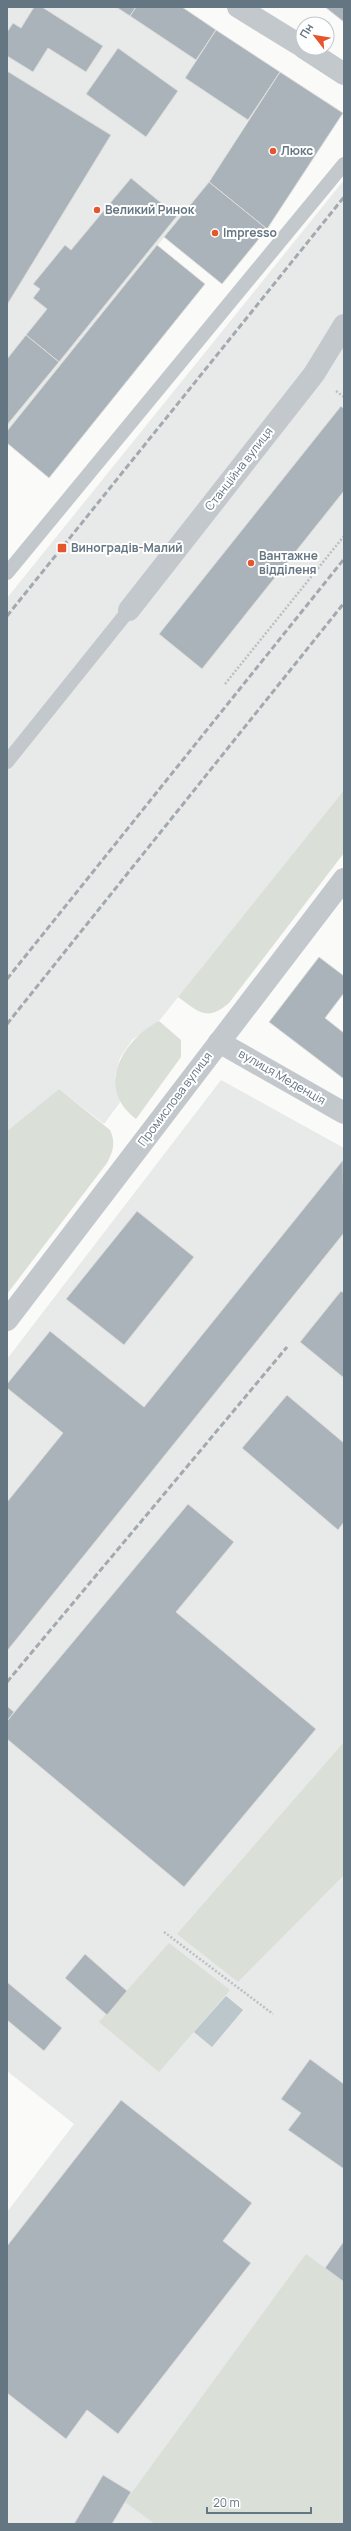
<svg xmlns="http://www.w3.org/2000/svg" width="351" height="2531" viewBox="0 0 351 2531" font-family="Manrope,sans-serif">
	<style>
		.built { fill: #e8e9e9 }
		.green { fill: #dadfd7 }
		.water { fill: #bbc7cb }
		.building { fill: #aab3b9; stroke: #dcdcda }
		.lines { fill: none; stroke-linecap: round; stroke-linejoin: round }
		.path { stroke: #bbbfc2; stroke-width: 2.5; stroke-dasharray: 2 2; stroke-linecap: butt }
		.lane { stroke: #c3c8cc; stroke-width: 14 }
		.street { stroke: #c3c8cc; stroke-width: 22 }
		.rail { stroke: #a2aab0; stroke-width: 3; stroke-dasharray: 6 3; stroke-linecap: butt }
		.poi-dot { fill: #e4572e; stroke: #fff; stroke-width: 1.5 }
		.labels { text-anchor: middle; stroke-width: 4; stroke-linejoin: round; paint-order: stroke }
		.poi-label { font-size: 12px; font-weight: bold; fill: #657683; stroke: #fff; text-anchor: start }
		.street-label { font-size: 12px; fill: #657683; stroke: #fff }
	</style>
	<rect width="100%" height="100%" fill="#fafaf8"/>
	<g class="built">
		<polygon points="7,7 116,7 196,60 185,78 248,120 209,182 7,431"/>
		<polygon points="344,180 344,790 159,1021 132,1040 120,1058 115,1076 121,1101 104,1124 59,1089 7,1131 7,598"/>
		<polygon points="221,1080 344,1148 344,2524 7,2524 7,2212 74,2124 7,2071 7,1359"/>
	</g>
	<g class="green">
		<path d="M344,790V853L229,1003C207,1022 199,1012 178,997Z"/>
		<path d="M159,1021L181,1040V1057L136,1119C94,1087 123,1040 159,1021Z"/>
		<path d="M59,1089L110,1130C116,1143 113,1151 107,1163L7,1294V1131Z"/>
		<polygon points="344,1742 344,1875 238,1982 177,1934"/>
		<polygon points="169,1943 230,1990 159,2072 99,2022"/>
		<polygon points="306,2254 344,2282 344,2524 155,2524 125,2502"/>
	</g>
	<polygon class="water" points="226,1996 243,2010 212,2047 194,2032"/>
	<g class="building">
		<polygon points="34,7 42,7 103,46 86,72 48,48 33,72 7,56 7,32 13,23 21,28"/>
		<polygon points="116,7 136,7 130,16"/>
		<polygon points="136,7 182,7 216,30 196,60 130,16"/>
		<polygon points="325,7 344,7 344,22"/>
		<polygon points="216,30 280,72 248,120 185,78"/>
		<polygon points="118,48 178,91 146,137 86,94"/>
		<polygon points="7,71 111,135 7,305"/>
		<polygon points="280,72 343,113 267,229 209,182"/>
		<polygon points="131,178 177,216 59,362 26,335 47,309 33,298 40,289 33,284 65,245 71,250"/>
		<polygon points="209,182 267,229 222,284 164,237"/>
		<polygon points="157,245 205,284 49,478 7,443 7,431"/>
		<polygon points="26,335 59,362 7,425 7,359"/>
		<polygon points="341,406 344,409 344,491 202,669 159,634"/>
		<polygon points="319,957 344,976 344,993 325,1018 344,1033 344,1079 269,1022"/>
		<polygon points="343,1160 344,1233 7,1651 7,1502 63,1433 7,1388 7,1384 50,1331 144,1407"/>
		<polygon points="137,1211 194,1257 124,1345 66,1299"/>
		<polygon points="341,1291 344,1293 344,1378 300,1342"/>
		<polygon points="287,1395 344,1443 344,1522 338,1530 242,1448"/>
		<polygon points="188,1504 234,1542 176,1612 316,1729 184,1887 7,1739 7,1721"/>
		<polygon points="7,1706 14,1712 7,1721"/>
		<polygon points="85,1954 127,1991 107,2015 65,1978"/>
		<polygon points="7,1982 62,2028 44,2051 7,2020"/>
		<polygon points="310,2059 344,2084 344,2169 288,2130 301,2113 281,2099"/>
		<polygon points="121,2100 252,2203 223,2241 251,2263 118,2434 87,2410 66,2439 7,2393 7,2246"/>
		<polygon points="344,2241 344,2282 325,2268"/>
		<polygon points="103,2475 131,2492 125,2502 112,2524 74,2524"/>
	</g>
	<g class="lines">
		<g class="path">
			<polyline points="336,391 344,397"/>
			<polyline points="225,684 344,536"/>
			<polyline points="164,1932 273,2014"/>
		</g>
		<g class="lane">
			<polyline points="7,573 344,164"/>
			<polyline points="7,762 129,610"/>
		</g>
		<g class="street">
			<polyline points="238,7 303,47"/>
			<polyline points="304,48 344,74"/>
			<polyline points="129,610 314,374 344,325"/>
			<polyline points="219,1042 344,1113"/>
			<polyline points="7,1320 344,879"/>
		</g>
		<g class="rail">
			<polyline points="7,616 344,197"/>
			<polyline points="7,979 344,559"/>
			<polyline points="7,1024 344,603"/>
			<polyline points="7,1682 287,1347"/>
		</g>
	</g>
	<g class="poi-dot">
		<circle cx="273" cy="151" r="4"/>
		<circle cx="97" cy="210" r="4"/>
		<circle cx="215" cy="233" r="4"/>
		<rect x="57" y="543" width="10" height="10" rx="2"/>
		<circle cx="251" cy="563" r="4"/>
	</g>
	<g class="labels">
		<g class="poi-label">
			<text x="281" y="155">Люкс</text>
			<text x="105" y="214">Великий Ринок</text>
			<text x="223" y="237">Impresso</text>
			<text x="71" y="552">Виноградів-Малий</text>
			<text x="259" y="560">Вантажне<tspan x="259" dy="14">відділеня</tspan></text>
		</g>
		<g class="street-label">
			<text transform="translate(239 469) rotate(-52)" y="4">Станційна вулиця</text>
			<text transform="translate(282 1077) rotate(30)" y="4">вулиця Меденція</text>
			<text transform="translate(175 1099) rotate(-53)" y="4">Промислова вулиця</text>
		</g>
	</g>
	<rect width="351" height="2531" fill="none" stroke="#657683" stroke-width="16"/>
	<g transform="translate(315 36) rotate(301)"><circle r="19" fill="#ffffff" stroke="#c1c8cd"/>
	<path d="M0-3L7 15L0 10L-7 15Z" fill="#e4572e"/>
	<text y="-6" font-size="11" font-weight="bold" text-anchor="middle" fill="#657683">Пн</text>
	</g>
	<path d="M207 2507v6h104v-6" fill="none" stroke="#657683" stroke-width="2"/>
	<text x="213" y="2507" font-size="12" fill="#657683" stroke="#ffffff" stroke-width="3" paint-order="stroke">20 m</text>
</svg>
